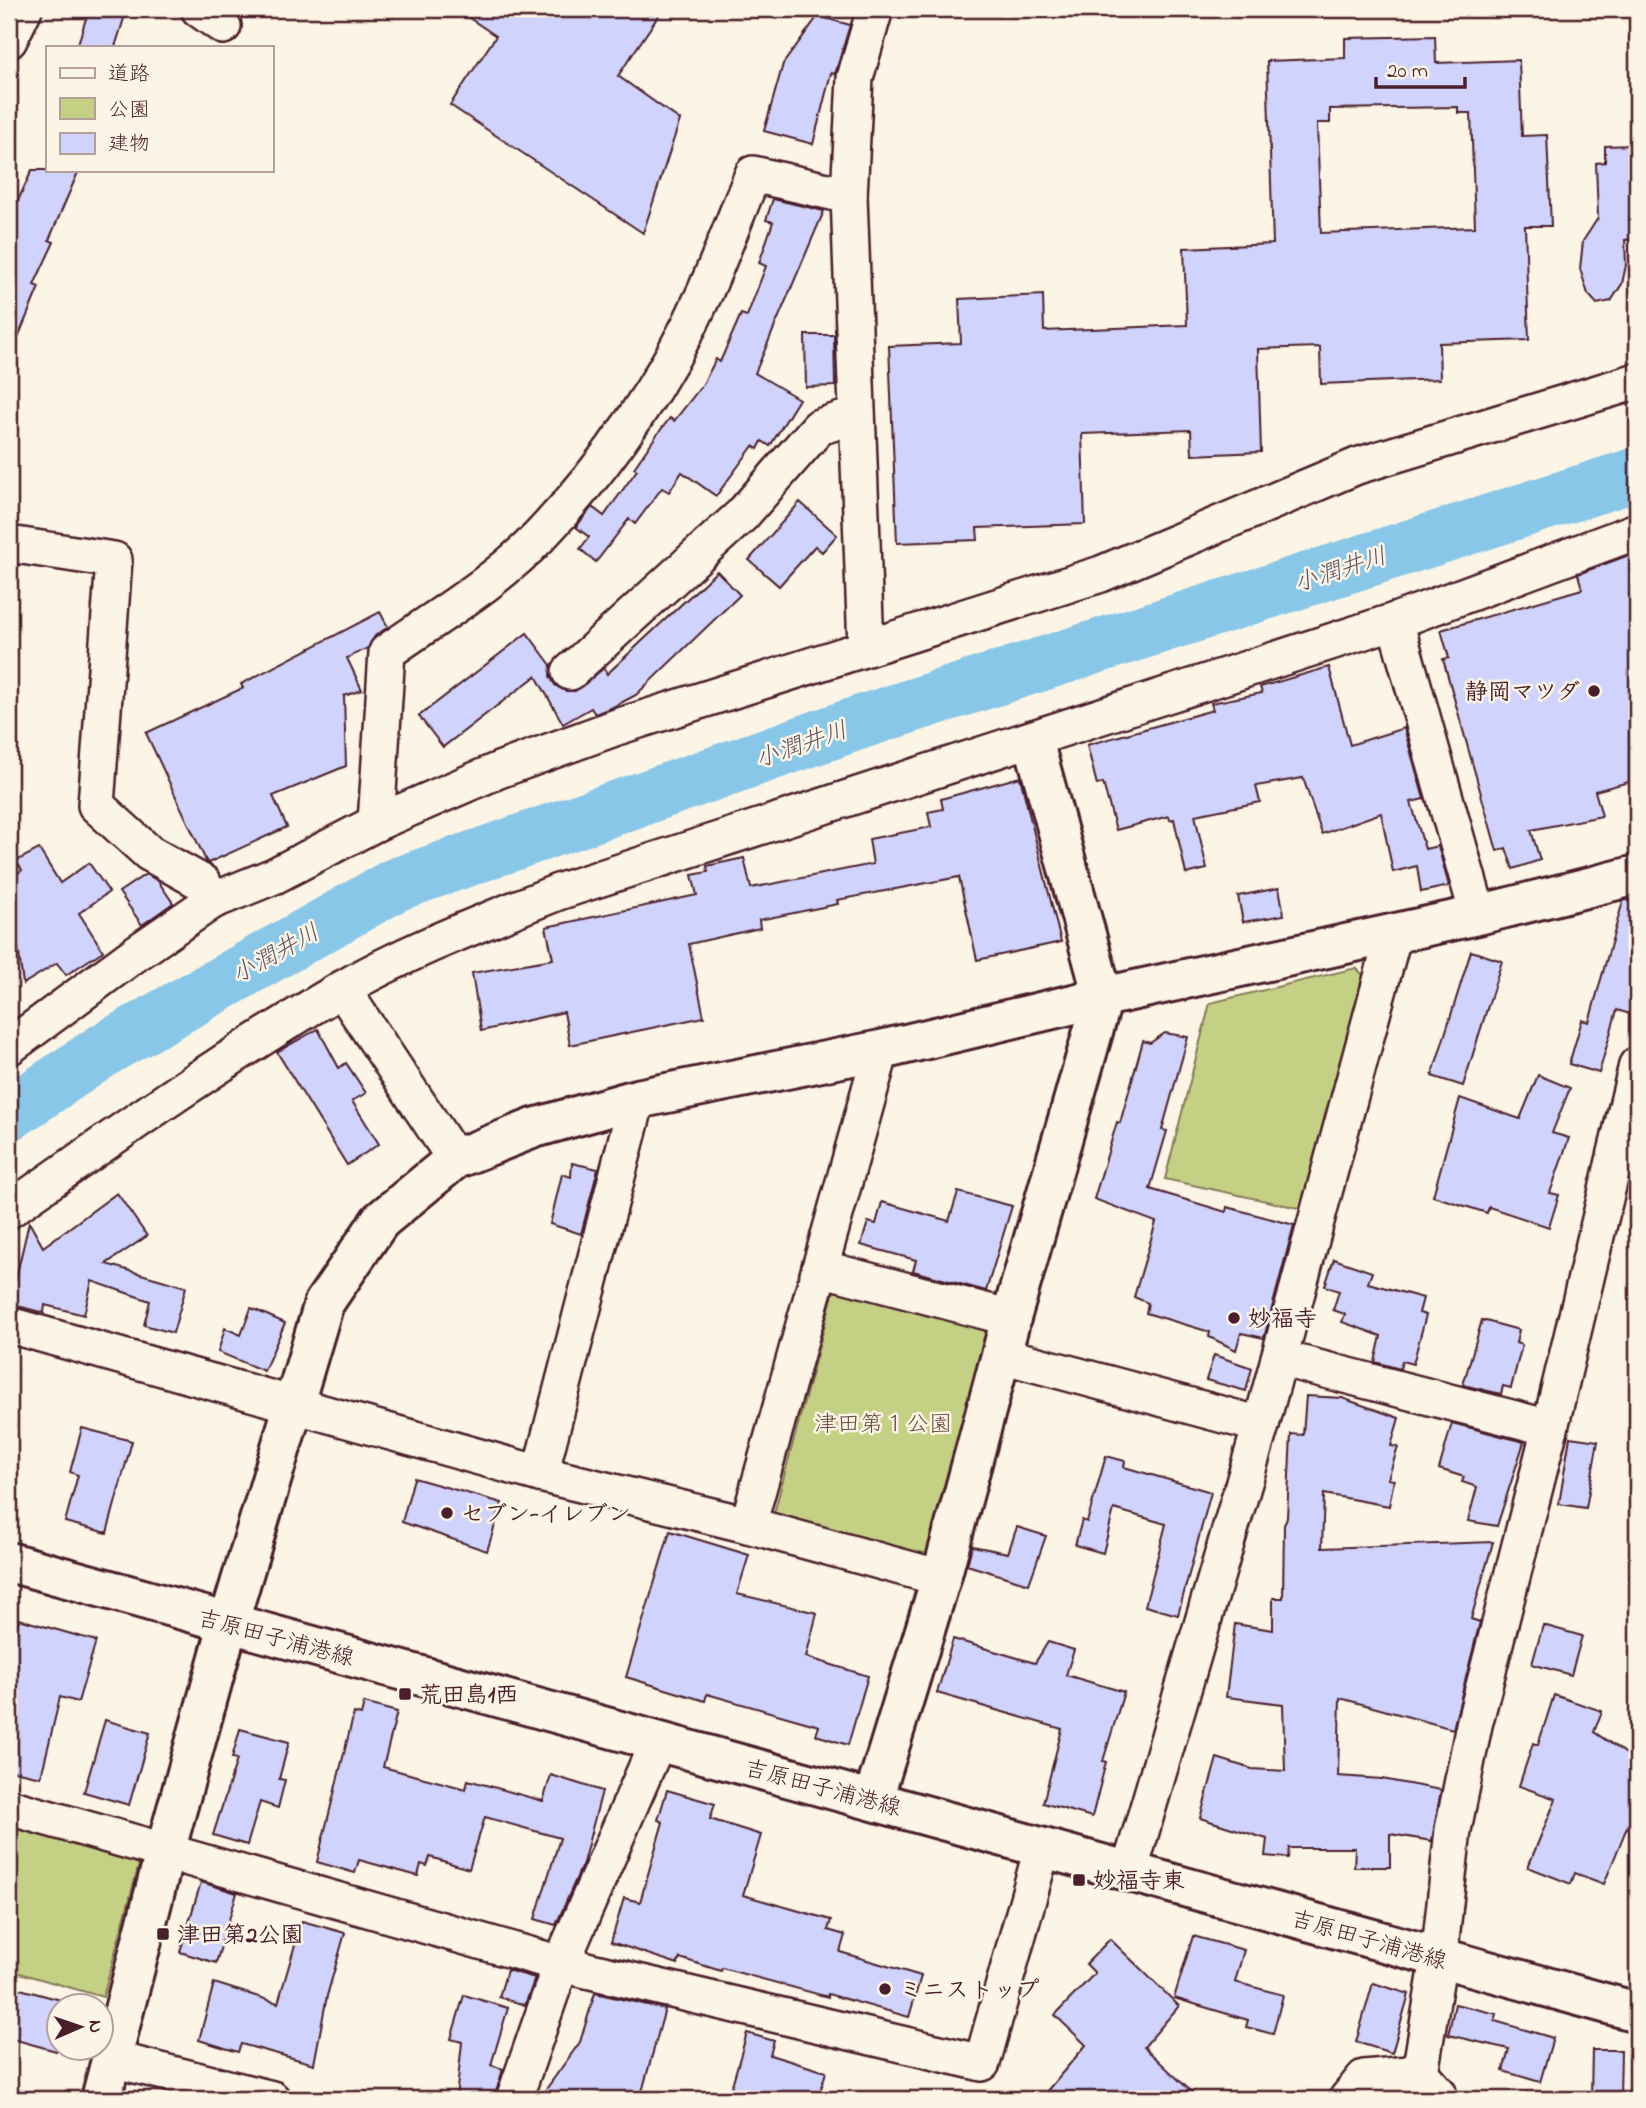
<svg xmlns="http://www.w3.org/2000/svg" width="1646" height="2108" viewBox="0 0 1646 2108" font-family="'Indie Flower','Klee One',sans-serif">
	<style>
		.green { fill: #c4d184; stroke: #877858; stroke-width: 2 }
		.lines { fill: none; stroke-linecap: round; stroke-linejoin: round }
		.river { stroke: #89c7e9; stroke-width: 54 }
		.building { fill: #d0d3fc; stroke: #4a1f2b; stroke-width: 2; fill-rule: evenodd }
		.minor-casing { stroke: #4a1f2b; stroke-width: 40 }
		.tertiary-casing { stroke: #4a1f2b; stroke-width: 44 }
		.secondary-casing { stroke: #4a1f2b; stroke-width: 44 }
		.minor { stroke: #fcf5e5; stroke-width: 35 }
		.tertiary { stroke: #fcf5e5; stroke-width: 38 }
		.secondary { stroke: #fcf5e5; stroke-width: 38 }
		.poi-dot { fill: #4a1f2b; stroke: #fcf5e5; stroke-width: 2.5 }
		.labels { text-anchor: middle; stroke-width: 5; stroke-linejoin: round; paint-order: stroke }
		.poi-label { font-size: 23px; font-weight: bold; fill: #4a1f2b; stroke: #fcf5e5; text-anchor: start }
		.park-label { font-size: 23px; fill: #684c41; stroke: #fcf5e5 }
		.street-label { font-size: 23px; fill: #4a1f2b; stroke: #fcf5e5 }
		.water-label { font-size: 24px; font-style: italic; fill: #5d5164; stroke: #fcf5e5 }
	</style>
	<rect width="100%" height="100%" fill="#fcf5e5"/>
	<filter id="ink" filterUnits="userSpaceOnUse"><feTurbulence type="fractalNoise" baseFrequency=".0143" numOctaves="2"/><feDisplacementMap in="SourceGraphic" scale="14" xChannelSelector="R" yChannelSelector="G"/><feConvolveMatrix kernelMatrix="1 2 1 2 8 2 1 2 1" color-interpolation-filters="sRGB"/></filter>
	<g filter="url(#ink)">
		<g class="green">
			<polygon points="1356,968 1370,982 1303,1209 1165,1179 1210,1003"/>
			<polygon points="835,1287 993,1329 931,1560 773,1517"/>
			<polygon points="9,1815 142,1853 103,1997 9,1970"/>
		</g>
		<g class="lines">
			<polyline class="river" points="9,1114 107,1048 395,885 867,720 1637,474"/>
		</g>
		<g class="building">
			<polygon points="89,9 127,9 115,47 77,47"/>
			<polygon points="456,9 663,9 618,76 680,120 643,233 450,105 496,36"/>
			<polygon points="818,16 850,25 835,74 831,73 813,144 764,131 783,64"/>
			<path d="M1435,36L1436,63L1519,60L1522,136L1547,135L1551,226H1525L1529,340L1439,343L1440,379L1321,384L1320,347L1258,349L1261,452L1192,455L1191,430L1082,434L1085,524L977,528L978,540L897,543L889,346L961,343L959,299L1043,295L1044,331L1187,325L1184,248L1273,244L1267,61L1345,58V38ZM1458,107V113H1471L1475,227L1321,233L1317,123H1330V109Z"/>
			<polygon points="1632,145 1636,239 1625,240 1626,265 1622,284 1611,301 1597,304 1588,294 1580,269 1583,241 1598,218 1596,163 1605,162 1605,146"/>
			<polygon points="32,170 79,170 49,240 54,242 34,285 39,287 9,359 9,220"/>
			<polygon points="773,199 824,211 755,373 799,399 770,446 762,441 758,449 753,446 716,496 682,472 669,492 662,488 635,524 629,519 596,562 580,549 589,537 576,527 592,507 604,516 637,470 634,468 656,436 670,418 674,421 703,384 716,359 720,362 741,314 747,316 766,266 759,263 773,222 766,220"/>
			<polygon points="805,335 834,335 835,386 806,387"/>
			<polygon points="800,502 837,535 822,552 815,546 779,586 749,560"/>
			<polygon points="1637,552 1637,699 1629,699 1629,782 1595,791 1602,816 1531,830 1540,860 1513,869 1506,848 1497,851 1443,659 1449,658 1441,630 1582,589 1578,574"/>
			<polygon points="717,571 740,595 636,695 613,707 595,714 591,708 563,724 536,676 443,747 419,716 527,633 551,665 550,676 555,685 565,691 575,691 604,668 607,674"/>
			<polygon points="380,612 388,627 375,636 368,648 347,658 362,690 344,696 346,766 273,796 287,827 208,863 206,861 146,733 243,688 241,684"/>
			<polygon points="1329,667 1350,745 1404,728 1424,799 1411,802 1425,849 1438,846 1449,886 1421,892 1417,866 1393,872 1381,813 1322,834 1303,778 1256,786 1260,802 1195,815 1207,869 1186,874 1174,819 1170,820 1169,816 1116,830 1103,783 1097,785 1087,745 1213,710 1211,703 1262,693 1260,687"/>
			<polygon points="1020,777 1061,942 977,960 959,877 837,900 838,904 759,920 760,928 689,944 704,1017 570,1045 564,1012 481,1031 472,973 553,959 546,927 697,895 692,875 708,872 707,866 744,858 751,888 873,864 869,839 931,827 928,812 943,809 941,799"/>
			<polygon points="39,849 60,883 89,863 109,892 79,913 103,951 66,975 57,963 23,984 9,879 22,870 16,861"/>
			<polygon points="146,874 158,881 173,903 142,925 119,892"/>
			<polygon points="1279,888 1284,915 1243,922 1238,896"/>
			<polygon points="1637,897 1637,985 1630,1014 1617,1010 1599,1073 1569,1064 1582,1020 1589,1022 1623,901"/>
			<polygon points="1471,951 1502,961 1463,1086 1432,1076"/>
			<polygon points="318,1029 339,1068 346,1063 366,1093 352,1101 379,1144 347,1165 277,1052"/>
			<polygon points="1165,1033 1188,1037 1162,1130 1167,1131 1150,1189 1226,1212 1227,1207 1294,1225 1264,1338 1241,1333 1236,1350 1209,1337 1210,1332 1146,1313 1148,1303 1134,1297 1156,1222 1094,1199 1117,1122 1120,1123 1143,1041 1150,1043"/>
			<polygon points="1538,1075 1570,1088 1552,1133 1569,1138 1550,1193 1559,1195 1549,1227 1489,1207 1487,1213 1433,1196 1460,1098 1520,1119"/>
			<polygon points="572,1163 598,1169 581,1234 550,1224 562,1174 571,1177"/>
			<polygon points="958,1192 1012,1206 986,1291 913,1271 916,1260 861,1245 868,1222 876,1224 882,1202 949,1221"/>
			<polygon points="117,1193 147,1236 106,1264 186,1287 173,1333 144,1325 150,1301 92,1281 84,1315 45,1305 44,1313 10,1304 29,1222 43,1247"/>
			<polygon points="1334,1259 1372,1272 1368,1283 1423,1298 1419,1313 1426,1315 1413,1364 1402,1361 1400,1369 1375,1362 1381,1336 1342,1322 1345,1314 1333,1310 1339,1291 1325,1286"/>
			<polygon points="251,1308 285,1323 264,1371 218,1352 225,1328 241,1335"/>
			<polygon points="1482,1320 1519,1330 1516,1343 1522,1345 1511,1388 1503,1386 1501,1394 1463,1385"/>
			<polygon points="1214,1355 1252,1368 1246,1391 1206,1380"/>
			<polygon points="1306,1396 1342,1398 1399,1418 1391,1446 1398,1447 1388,1479 1394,1480 1389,1506 1324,1494 1322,1548 1493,1542 1471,1619 1480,1622 1453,1729 1340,1698 1338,1776 1382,1779 1441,1790 1432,1841 1390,1834 1390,1867 1354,1867 1355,1848 1289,1848 1288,1858 1265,1856 1267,1839 1200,1818 1217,1758 1252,1769 1285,1771 1283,1704 1226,1697 1235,1624 1273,1630 1273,1598 1283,1598 1284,1525 1287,1517 1291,1434 1303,1435"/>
			<polygon points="1452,1423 1524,1442 1497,1526 1468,1521 1477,1487 1462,1482 1464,1477 1439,1469"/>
			<polygon points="82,1428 132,1441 107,1533 65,1522 78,1475 70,1472"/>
			<polygon points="1570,1437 1598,1441 1586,1508 1559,1504"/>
			<polygon points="1106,1456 1125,1461 1124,1467 1211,1492 1178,1615 1145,1606 1166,1524 1114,1509 1103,1553 1075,1545 1082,1520 1087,1522"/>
			<polygon points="414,1478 502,1503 487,1551 402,1522"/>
			<polygon points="1017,1527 1046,1536 1029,1584 967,1565 972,1546 1008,1553"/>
			<polygon points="670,1531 749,1555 737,1594 817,1613 806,1657 868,1676 848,1745 816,1735 819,1726 707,1694 705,1701 626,1677"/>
			<polygon points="19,1619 96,1641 78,1702 60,1697 41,1777 9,1770 9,1655"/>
			<polygon points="1543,1625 1582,1636 1571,1675 1532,1664"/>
			<polygon points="953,1639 1035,1663 1048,1642 1074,1650 1066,1675 1124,1692 1103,1761 1106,1762 1092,1817 1043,1803 1062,1729 937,1693"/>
			<polygon points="1554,1695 1602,1711 1594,1732 1637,1761 1637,1834 1627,1827 1604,1884 1575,1873 1571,1884 1528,1867 1556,1799 1519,1786 1533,1743 1538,1745"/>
			<polygon points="364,1703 397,1712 383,1767 466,1789 468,1780 543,1801 551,1775 602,1791 583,1863 556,1925 535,1919 560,1838 485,1817 469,1869 430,1857 427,1866 421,1864 418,1876 359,1860 355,1873 317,1862 354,1713 361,1715"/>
			<polygon points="105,1720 150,1733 129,1805 84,1792"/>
			<polygon points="240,1729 289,1742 279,1779 285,1780 278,1808 260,1802 247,1845 213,1835 237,1759 232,1758"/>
			<polygon points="667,1790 715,1804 710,1819 761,1835 743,1895 831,1920 828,1930 845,1935 840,1952 921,1976 909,2017 828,1994 828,1997 722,1968 721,1971 680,1958 678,1964 611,1942 624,1898 640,1902 663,1822 658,1820"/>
			<polygon points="201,1882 237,1893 216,1963 180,1952"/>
			<polygon points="302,1921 345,1933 327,1996 314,2064 241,2044 238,2052 199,2040 214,1983 278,2003"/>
			<polygon points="1193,1936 1244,1950 1235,1982 1283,1995 1273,2034 1246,2027 1248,2020 1174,1998"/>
			<polygon points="1110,1939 1179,2006 1144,2047 1199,2099 1040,2099 1086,2045 1055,2015 1095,1973 1086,1964"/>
			<polygon points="507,1970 535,1978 525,2005 499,1997"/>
			<polygon points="1373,1983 1409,1994 1392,2053 1356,2042"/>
			<polygon points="9,1986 68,2002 66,2006 60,2006 60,2035 56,2051 9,2038"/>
			<polygon points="595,1993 665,2009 640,2099 539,2099 580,2042"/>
			<polygon points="464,1995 508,2008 491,2065 503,2069 494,2099 456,2099 462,2042 451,2039"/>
			<polygon points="1455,2004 1497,2014 1495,2021 1553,2038 1540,2082 1503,2071 1509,2049 1448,2035"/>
			<polygon points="747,2033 774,2041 770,2055 826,2072 818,2099 728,2099"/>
			<polygon points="1592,2050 1621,2050 1620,2099 1591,2096"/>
		</g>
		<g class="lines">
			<g class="minor-casing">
				<g id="minor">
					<polyline points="199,9 223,26"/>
					<polyline points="9,40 24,9"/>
					<polyline points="9,544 114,560 96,805 149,853 203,883 212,901"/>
					<polyline points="1395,621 1478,915"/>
					<polyline points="866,648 849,196 855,78 875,9"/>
					<polyline points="570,672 742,515 819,427 857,415"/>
					<path d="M376,823L387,652C438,616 496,582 539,537C606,467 666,380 705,292C722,253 737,213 753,174L849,196"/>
					<polyline points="342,989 455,1159"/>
					<polyline points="9,1047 135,954 212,901 274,876 376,823 499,770 617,727 1101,574 1357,466 1637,381"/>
					<path d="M9,1210C117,1134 226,1057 340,990C409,950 484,922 558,892L1395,621L1637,531"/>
					<polyline points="820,1268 1011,1318"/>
					<polyline points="9,1325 540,1474 748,1525 941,1578"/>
					<polyline points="1001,1355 1261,1425"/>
					<polyline points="1279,1358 1550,1428"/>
					<polyline points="540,1474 637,1099"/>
					<polyline points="748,1525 881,1050"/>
					<polyline points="9,1807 561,1964 982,2063 1042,1849"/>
					<polyline points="1129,1872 1261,1425 1394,933"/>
					<polyline points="112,2059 272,2099"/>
					<polyline points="514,2099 561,1964 658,1741"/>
					<polyline points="1347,2099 1364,2078 1420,2073"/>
					<polyline points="1437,2099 1438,2093 1420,2073 1439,1958 1453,1830 1474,1725 1550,1428 1637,1065"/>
				</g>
			</g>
			<g class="tertiary-casing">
				<g id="tertiary">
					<polyline points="873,1800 941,1578 1011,1318 1103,997 1033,740"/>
					<polyline points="101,2099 165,1852 228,1625 324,1303 380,1221 455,1159 534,1128 637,1099 881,1050 1103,997 1478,915 1637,875"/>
				</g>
			</g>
			<g class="secondary-casing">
				<polyline id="secondary" points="9,1562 1637,2012"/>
			</g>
			<use href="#minor" class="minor"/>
			<use href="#tertiary" class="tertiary"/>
			<use href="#secondary" class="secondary"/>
		</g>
	</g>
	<g class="poi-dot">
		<circle cx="1594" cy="691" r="7"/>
		<circle cx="1234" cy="1318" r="7"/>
		<circle cx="447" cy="1513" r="7"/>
		<rect x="398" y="1687" width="14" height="14" rx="3.5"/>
		<rect x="1072" y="1873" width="14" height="14" rx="3.5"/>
		<rect x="156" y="1927" width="14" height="14" rx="3.5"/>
		<circle cx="885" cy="1989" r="7"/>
	</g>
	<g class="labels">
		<g class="poi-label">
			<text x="1580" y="699" text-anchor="end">静岡マツダ</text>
			<text x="1248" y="1326">妙福寺</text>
			<text x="461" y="1521">セブン-イレブン</text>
			<text x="419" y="1702">荒田島1西</text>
			<text x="1093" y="1888">妙福寺東</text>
			<text x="177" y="1942">津田第2公園</text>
			<text x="899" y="1997">ミニストップ</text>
		</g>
		<g class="park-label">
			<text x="883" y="1431">津田第１公園</text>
		</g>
		<g class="street-label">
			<text transform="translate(276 1637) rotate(15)" y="8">吉原田子浦港線</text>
			<text transform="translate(823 1787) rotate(15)" y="8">吉原田子浦港線</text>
			<text transform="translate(1369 1939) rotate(16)" y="8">吉原田子浦港線</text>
		</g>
		<g class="water-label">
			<text transform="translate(1340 569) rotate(-18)" y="8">小潤井川</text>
			<text transform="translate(801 744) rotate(-19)" y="8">小潤井川</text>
			<text transform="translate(275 953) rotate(-29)" y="8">小潤井川</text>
		</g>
	</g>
	<rect width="1646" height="2108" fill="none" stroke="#fcf5e5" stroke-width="35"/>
	<rect x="18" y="18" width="1611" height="2073" fill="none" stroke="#4a1f2b" stroke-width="2.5" filter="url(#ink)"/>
	<rect x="46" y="46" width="228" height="126" fill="#fcf5e5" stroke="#b59f9b" stroke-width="2"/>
	<rect x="60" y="68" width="35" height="10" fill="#fcf5e5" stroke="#b59f9b" stroke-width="2"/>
	<text x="108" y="80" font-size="21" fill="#4a1f2b">道路</text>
	<rect x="60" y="98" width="35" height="21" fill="#c4d184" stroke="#b59f9b" stroke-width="2"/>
	<text x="108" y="116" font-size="21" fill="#4a1f2b">公園</text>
	<rect x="60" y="133" width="35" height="21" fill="#d0d3fc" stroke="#b59f9b" stroke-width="2"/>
	<text x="108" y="150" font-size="21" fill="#4a1f2b">建物</text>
	<g transform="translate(80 2027) rotate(88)"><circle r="33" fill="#fcf5e5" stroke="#b59f9b" stroke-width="2"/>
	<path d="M0-5L12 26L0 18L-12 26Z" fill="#4a1f2b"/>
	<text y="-10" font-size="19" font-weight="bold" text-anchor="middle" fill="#4a1f2b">N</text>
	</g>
	<path d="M1376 77v10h89v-10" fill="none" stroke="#4a1f2b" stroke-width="3.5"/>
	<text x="1387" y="77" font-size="21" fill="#4a1f2b" stroke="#fcf5e5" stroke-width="5" paint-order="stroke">20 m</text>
</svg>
